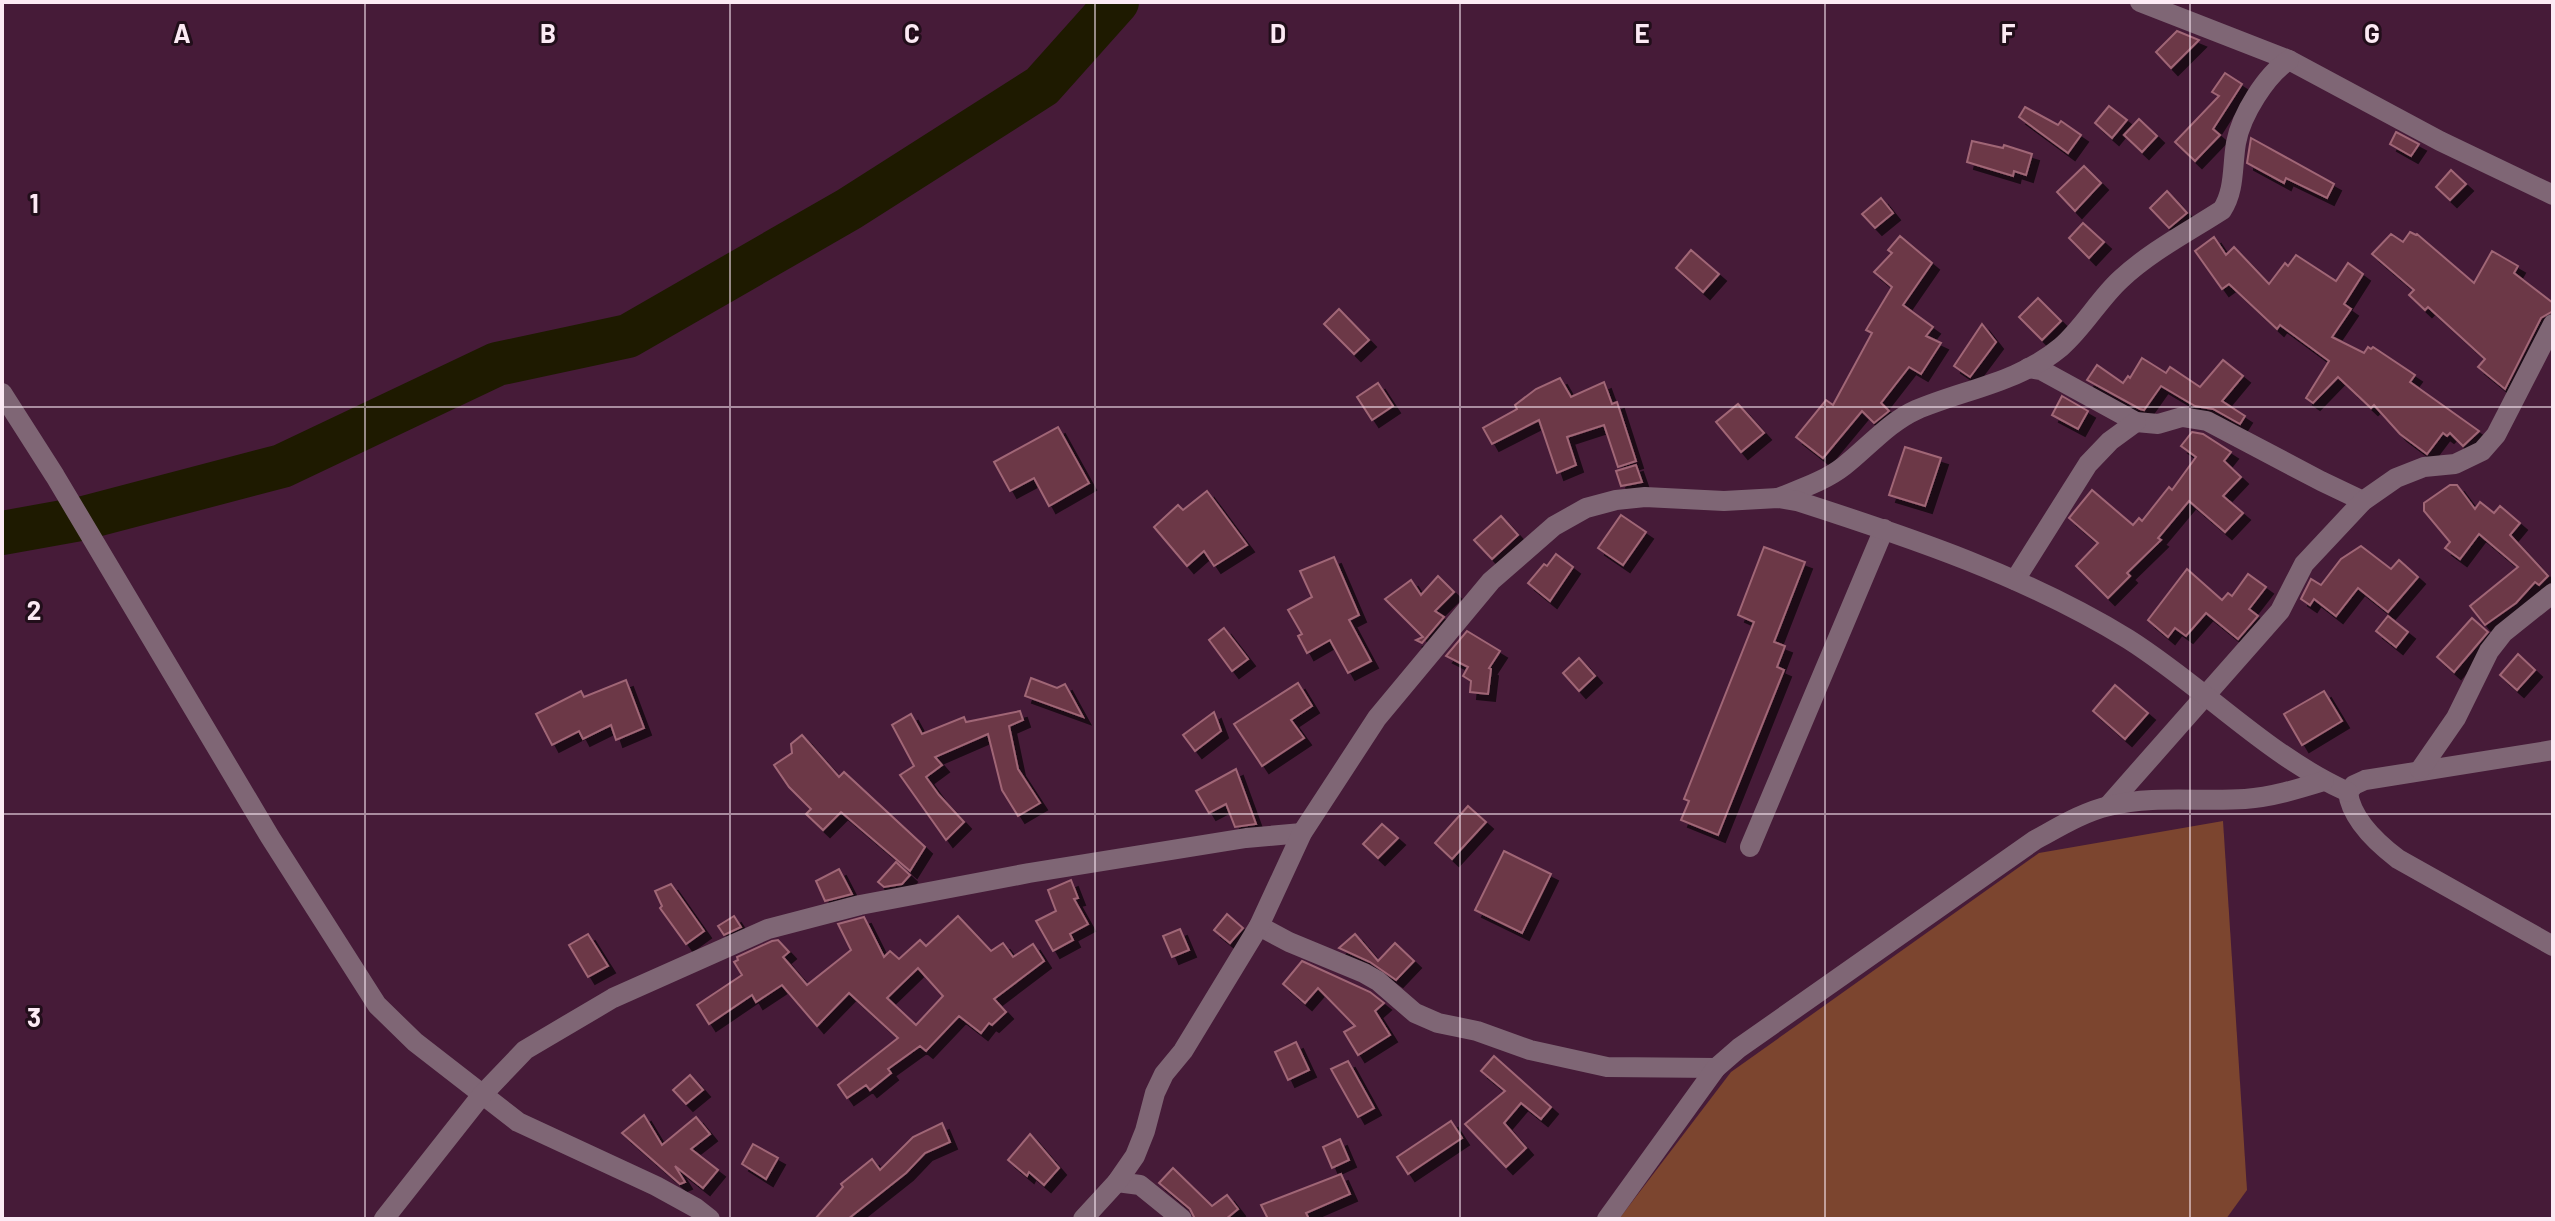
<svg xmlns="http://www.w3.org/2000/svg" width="2555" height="1221" viewBox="0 0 2555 1221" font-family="Barlow,sans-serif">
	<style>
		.forest { fill: #7c452f }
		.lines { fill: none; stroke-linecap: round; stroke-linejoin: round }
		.river { stroke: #1e1a00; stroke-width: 44 }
		.building { fill: #6c3747; stroke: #a06676; stroke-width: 2; fill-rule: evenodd; filter: url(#shadow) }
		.minor { stroke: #7f6675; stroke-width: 20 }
		.grid { fill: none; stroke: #fceaf4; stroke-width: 2; stroke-opacity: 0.55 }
		.grid-label { font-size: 26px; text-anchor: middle; font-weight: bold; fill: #fceaf4; stroke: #210e1a; stroke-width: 6; stroke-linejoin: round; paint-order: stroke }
	</style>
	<defs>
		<filter id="shadow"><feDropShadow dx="7" dy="7" stdDeviation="0" flood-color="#0009"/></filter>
	</defs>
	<rect width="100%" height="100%" fill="#461b38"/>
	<polygon class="forest" points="2223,821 2247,1190 2226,1219 1619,1219 1731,1072 2039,853"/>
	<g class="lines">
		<polyline class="river" points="2,533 80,519 282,466 497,364 628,336 849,209 1042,86 1117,2"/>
	</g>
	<g class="building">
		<polygon points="2177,31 2199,40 2171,68 2156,52"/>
		<polygon points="2225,73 2242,84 2213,129 2220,135 2195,161 2175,142 2219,96 2212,92"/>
		<polygon points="2109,106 2127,120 2112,138 2095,123"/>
		<polygon points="2025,107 2058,125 2061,121 2081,135 2068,153 2019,117"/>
		<polygon points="2139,119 2157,136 2142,152 2124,135"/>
		<polygon points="2396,132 2419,144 2411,156 2390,144"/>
		<polygon points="2251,138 2334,184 2327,198 2286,178 2284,183 2247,163"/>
		<polygon points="1972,141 2003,148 2004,145 2032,154 2026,175 2014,171 2013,176 1967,162"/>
		<polygon points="2084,166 2101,183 2075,211 2057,192"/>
		<polygon points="2451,170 2466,184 2450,200 2436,187"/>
		<polygon points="2167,191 2187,213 2169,228 2150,208"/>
		<polygon points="1881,198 1893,213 1875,228 1862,214"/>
		<polygon points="2083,223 2104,242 2089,258 2069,238"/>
		<polygon points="2410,232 2416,235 2417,234 2474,283 2492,251 2518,266 2514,273 2553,303 2553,311 2541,318 2505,389 2478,367 2485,359 2428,307 2425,310 2409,295 2414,290 2372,254 2391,234 2403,242"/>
		<polygon points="1900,236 1932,263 1903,305 1933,327 1926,336 1941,343 1921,374 1909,367 1881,403 1889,411 1874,423 1862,411 1823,458 1796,437 1826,400 1833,405 1872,333 1866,330 1892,287 1874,272 1892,253 1888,250"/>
		<polygon points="2214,237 2226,255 2234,247 2269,284 2285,263 2288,266 2296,255 2336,281 2348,263 2363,274 2344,304 2351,309 2332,337 2364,353 2368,347 2371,349 2373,347 2415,375 2410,382 2479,431 2463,446 2450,433 2447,436 2443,433 2427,454 2400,434 2374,405 2371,408 2338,377 2313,403 2306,398 2329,361 2280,325 2277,329 2229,284 2222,289 2195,251"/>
		<polygon points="1691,250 1719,274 1703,292 1676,268"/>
		<polygon points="2038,298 2061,321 2042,340 2019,317"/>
		<polygon points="1339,309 1369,340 1354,354 1324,324"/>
		<polygon points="1982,324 1996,342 1970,377 1954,366"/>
		<polygon points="2142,358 2166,373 2170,367 2200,387 2223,360 2243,376 2222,401 2245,416 2240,424 2213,409 2195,406 2161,386 2144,410 2140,409 2087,380 2097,365 2123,383 2128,376 2130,378"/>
		<polygon points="1560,378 1571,397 1604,382 1612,404 1617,402 1636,461 1618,467 1604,425 1567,437 1576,465 1557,473 1539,420 1492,444 1483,428 1517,409 1515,405 1536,389"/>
		<polygon points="1378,383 1393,406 1372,420 1357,397"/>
		<polygon points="2062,396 2088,411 2078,429 2052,415"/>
		<polygon points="1738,404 1764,433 1741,452 1716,422"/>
		<polygon points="1058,427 1089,483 1049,506 1034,478 1010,491 994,462"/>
		<polygon points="2192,432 2203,434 2231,452 2224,461 2241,477 2223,496 2243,513 2225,532 2189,501 2158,538 2161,540 2127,573 2130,576 2108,598 2076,566 2098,543 2069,518 2092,490 2133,525 2139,518 2142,521 2169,487 2172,490 2196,457 2181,446"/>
		<polygon points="1905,447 1941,458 1925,506 1889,495"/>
		<polygon points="1636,465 1642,482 1621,486 1616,471"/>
		<polygon points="2450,485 2457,485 2475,509 2480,502 2494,513 2500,506 2520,523 2510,535 2548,576 2539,585 2535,582 2516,603 2485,625 2470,606 2518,567 2479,534 2460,559 2445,548 2450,542 2424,511 2424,503"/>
		<polygon points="1207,491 1247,545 1214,566 1204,551 1187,566 1154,527 1178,505 1183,510"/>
		<polygon points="1621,515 1646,532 1623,565 1598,548"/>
		<polygon points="1501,516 1518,535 1492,559 1474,540"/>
		<polygon points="2361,546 2391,569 2399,560 2418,577 2388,612 2358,588 2336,616 2314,599 2310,605 2301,599 2311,579 2321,585 2341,559"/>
		<polygon points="1764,547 1805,562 1774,642 1785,646 1777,667 1784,670 1718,835 1681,820 1689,801 1684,799 1754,622 1738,615"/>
		<polygon points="1556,554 1573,567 1550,601 1528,583 1544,564 1547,566"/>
		<polygon points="1334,557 1359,615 1349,620 1371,661 1348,673 1330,640 1307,653 1298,636 1302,634 1288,610 1312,597 1300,571"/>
		<polygon points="2187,569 2222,600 2228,593 2232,596 2248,574 2266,587 2249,609 2258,616 2238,639 2206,613 2186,636 2175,628 2168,637 2148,620"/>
		<polygon points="1438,576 1454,592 1435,611 1444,617 1422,643 1416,640 1423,637 1385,599 1411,580 1421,595"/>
		<polygon points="2388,616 2408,632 2396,647 2376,631"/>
		<polygon points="2472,618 2488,632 2454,672 2437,657"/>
		<polygon points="1224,628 1248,659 1232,671 1209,640"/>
		<polygon points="1467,631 1500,651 1489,668 1491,669 1488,694 1470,692 1471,681 1463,676 1468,667 1446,656"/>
		<polygon points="2518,654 2535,670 2517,690 2500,675"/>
		<polygon points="1579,658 1595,676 1579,691 1563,673"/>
		<polygon points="1031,678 1057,688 1065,684 1083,717 1025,696"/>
		<polygon points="626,680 644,728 616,740 611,725 583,739 579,731 552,745 536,714 581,691 584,697"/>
		<polygon points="1298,683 1312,706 1291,720 1304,738 1262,766 1234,724"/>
		<polygon points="2115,685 2148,713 2125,739 2093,711"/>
		<polygon points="2324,691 2342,721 2302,745 2284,714"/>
		<polygon points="1020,711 1023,720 1009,726 1018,769 1040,803 1018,816 1002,790 988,734 935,757 942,765 926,777 939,795 964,822 946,840 900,775 914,766 892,725 911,714 922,734 964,717 966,722"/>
		<polygon points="1214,712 1221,731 1195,751 1183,735"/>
		<polygon points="802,735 839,777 844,772 925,847 910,871 841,812 823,830 806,814 811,809 789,787 774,765 792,753 791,744"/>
		<polygon points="1236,769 1256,824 1235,827 1226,804 1209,813 1196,791"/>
		<polygon points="1468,806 1486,822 1452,859 1435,843"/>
		<polygon points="1382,824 1398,838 1378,858 1363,844"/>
		<polygon points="1504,851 1551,874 1522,933 1475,910"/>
		<polygon points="896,862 910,875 902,884 884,887 878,882"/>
		<polygon points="839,869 852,894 825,901 816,881"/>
		<polygon points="1071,880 1078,898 1074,899 1088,924 1070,934 1073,940 1053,951 1036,921 1056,911 1048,890"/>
		<polygon points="671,884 704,931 686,944 660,908 662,906 655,891"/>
		<polygon points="1227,914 1243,928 1230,943 1214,930"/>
		<polygon points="734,916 741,927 724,935 718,926"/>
		<path d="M958,916L991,951L1003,943L1013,957L1033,944L1044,961L994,999L1006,1012L992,1025L989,1023L981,1033L959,1016L926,1051L920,1046L888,1069L891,1073L870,1090L866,1085L847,1098L838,1085L898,1038L849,993L817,1026L782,985L756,1002L752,995L709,1024L697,1005L742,975L734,962L738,960L737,957L772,941L778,940L789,952L783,957L807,985L851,950L838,924L864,917L884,957L890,951L899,959L920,940L926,946ZM918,968L943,996L916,1025L887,998Z"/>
		<polygon points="1180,929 1189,950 1172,957 1163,936"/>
		<polygon points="588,934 608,966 588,977 569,945"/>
		<polygon points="1355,934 1378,961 1395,943 1414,961 1396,980 1370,962 1339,948"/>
		<polygon points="1302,961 1370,992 1384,1003 1375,1011 1390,1035 1358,1055 1344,1032 1355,1026 1318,988 1305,1003 1283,984"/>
		<polygon points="1296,1042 1309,1070 1288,1080 1275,1052"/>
		<polygon points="1494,1056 1551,1107 1541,1119 1521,1103 1504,1123 1526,1148 1506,1167 1465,1124 1505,1091 1481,1071"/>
		<polygon points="1348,1061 1374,1108 1358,1117 1331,1069"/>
		<polygon points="690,1075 703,1090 686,1104 673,1090"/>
		<polygon points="644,1115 662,1145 696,1117 710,1134 691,1149 718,1170 703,1188 675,1166 685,1182 680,1184 622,1133"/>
		<polygon points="1451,1121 1462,1138 1408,1174 1397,1157"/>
		<polygon points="942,1123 950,1142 925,1153 906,1173 848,1219 815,1219 843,1187 841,1184 872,1159 880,1170 913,1137"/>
		<polygon points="1030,1134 1059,1168 1044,1185 1029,1172 1027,1176 1008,1160"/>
		<polygon points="1340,1139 1349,1160 1332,1168 1323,1147"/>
		<polygon points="753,1144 778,1158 766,1179 742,1164"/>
		<polygon points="1173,1168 1212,1206 1227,1195 1238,1209 1226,1219 1195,1219 1190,1209 1159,1183"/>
		<polygon points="1341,1174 1350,1194 1306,1213 1309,1219 1268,1219 1261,1205"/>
	</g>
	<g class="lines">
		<g class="minor">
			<polyline points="2140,2 2289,60 2440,141 2553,195"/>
			<polyline points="2028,368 2041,370 2136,422 2158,424 2182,417 2207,421 2321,481 2363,501"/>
			<polyline points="2,393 55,476 270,837 377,1005 415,1042 518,1122 656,1186 696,1208 710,1219"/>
			<path d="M1778,498C1800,489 1825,481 1844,466C1867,448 1889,422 1916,410C1965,389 2018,383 2061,347C2084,327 2099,299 2121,279C2151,251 2188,232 2222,210C2235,190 2232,167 2236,143C2241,115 2266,75 2289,60"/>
			<polyline points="2015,580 2088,464 2110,441 2136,422"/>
			<path d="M2553,750L2365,780L2354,785L2348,792C2351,819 2377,843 2398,859L2553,946"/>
			<polyline points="2420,770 2456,718 2489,651 2503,633 2553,593"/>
			<polyline points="2108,806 2280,611 2304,564 2363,501 2396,478 2424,467 2455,464 2482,451 2496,435 2553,324"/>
			<polyline points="1750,847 1884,529"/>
			<polyline points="1259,926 1289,942 1364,973 1378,981 1415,1013 1438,1023 1477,1031 1530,1050 1607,1067 1716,1068"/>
			<polyline points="1117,1182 1140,1185 1182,1219"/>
			<polyline points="384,1219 481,1096 525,1050 613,998 768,929 860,905 1029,873 1246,838 1302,833"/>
			<path d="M1083,1219L1117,1182L1135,1156L1145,1131L1155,1093L1164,1074L1183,1051L1259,926L1302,833L1377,718L1491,581L1554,526L1586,508L1616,500L1645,497L1724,501L1778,498L1797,501C1912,538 2025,576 2128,639C2204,687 2266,755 2348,792"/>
			<path d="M1607,1219L1716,1068L1739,1048L2035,840C2059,827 2083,812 2109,806C2153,795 2200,802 2245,799C2272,797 2298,789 2324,781"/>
		</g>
	</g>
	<path class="grid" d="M365,2V1219M730,2V1219M1095,2V1219M1460,2V1219M1825,2V1219M2190,2V1219M2,407H2553M2,814H2553"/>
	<g class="grid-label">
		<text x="182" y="43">A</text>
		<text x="548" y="43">B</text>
		<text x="912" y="43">C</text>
		<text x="1278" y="43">D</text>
		<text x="1642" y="43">E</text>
		<text x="2008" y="43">F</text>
		<text x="2372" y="43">G</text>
		<text x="34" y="213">1</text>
		<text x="34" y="620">2</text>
		<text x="34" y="1027">3</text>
	</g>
	<rect width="2555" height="1221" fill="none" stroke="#fceaf4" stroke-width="8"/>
</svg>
